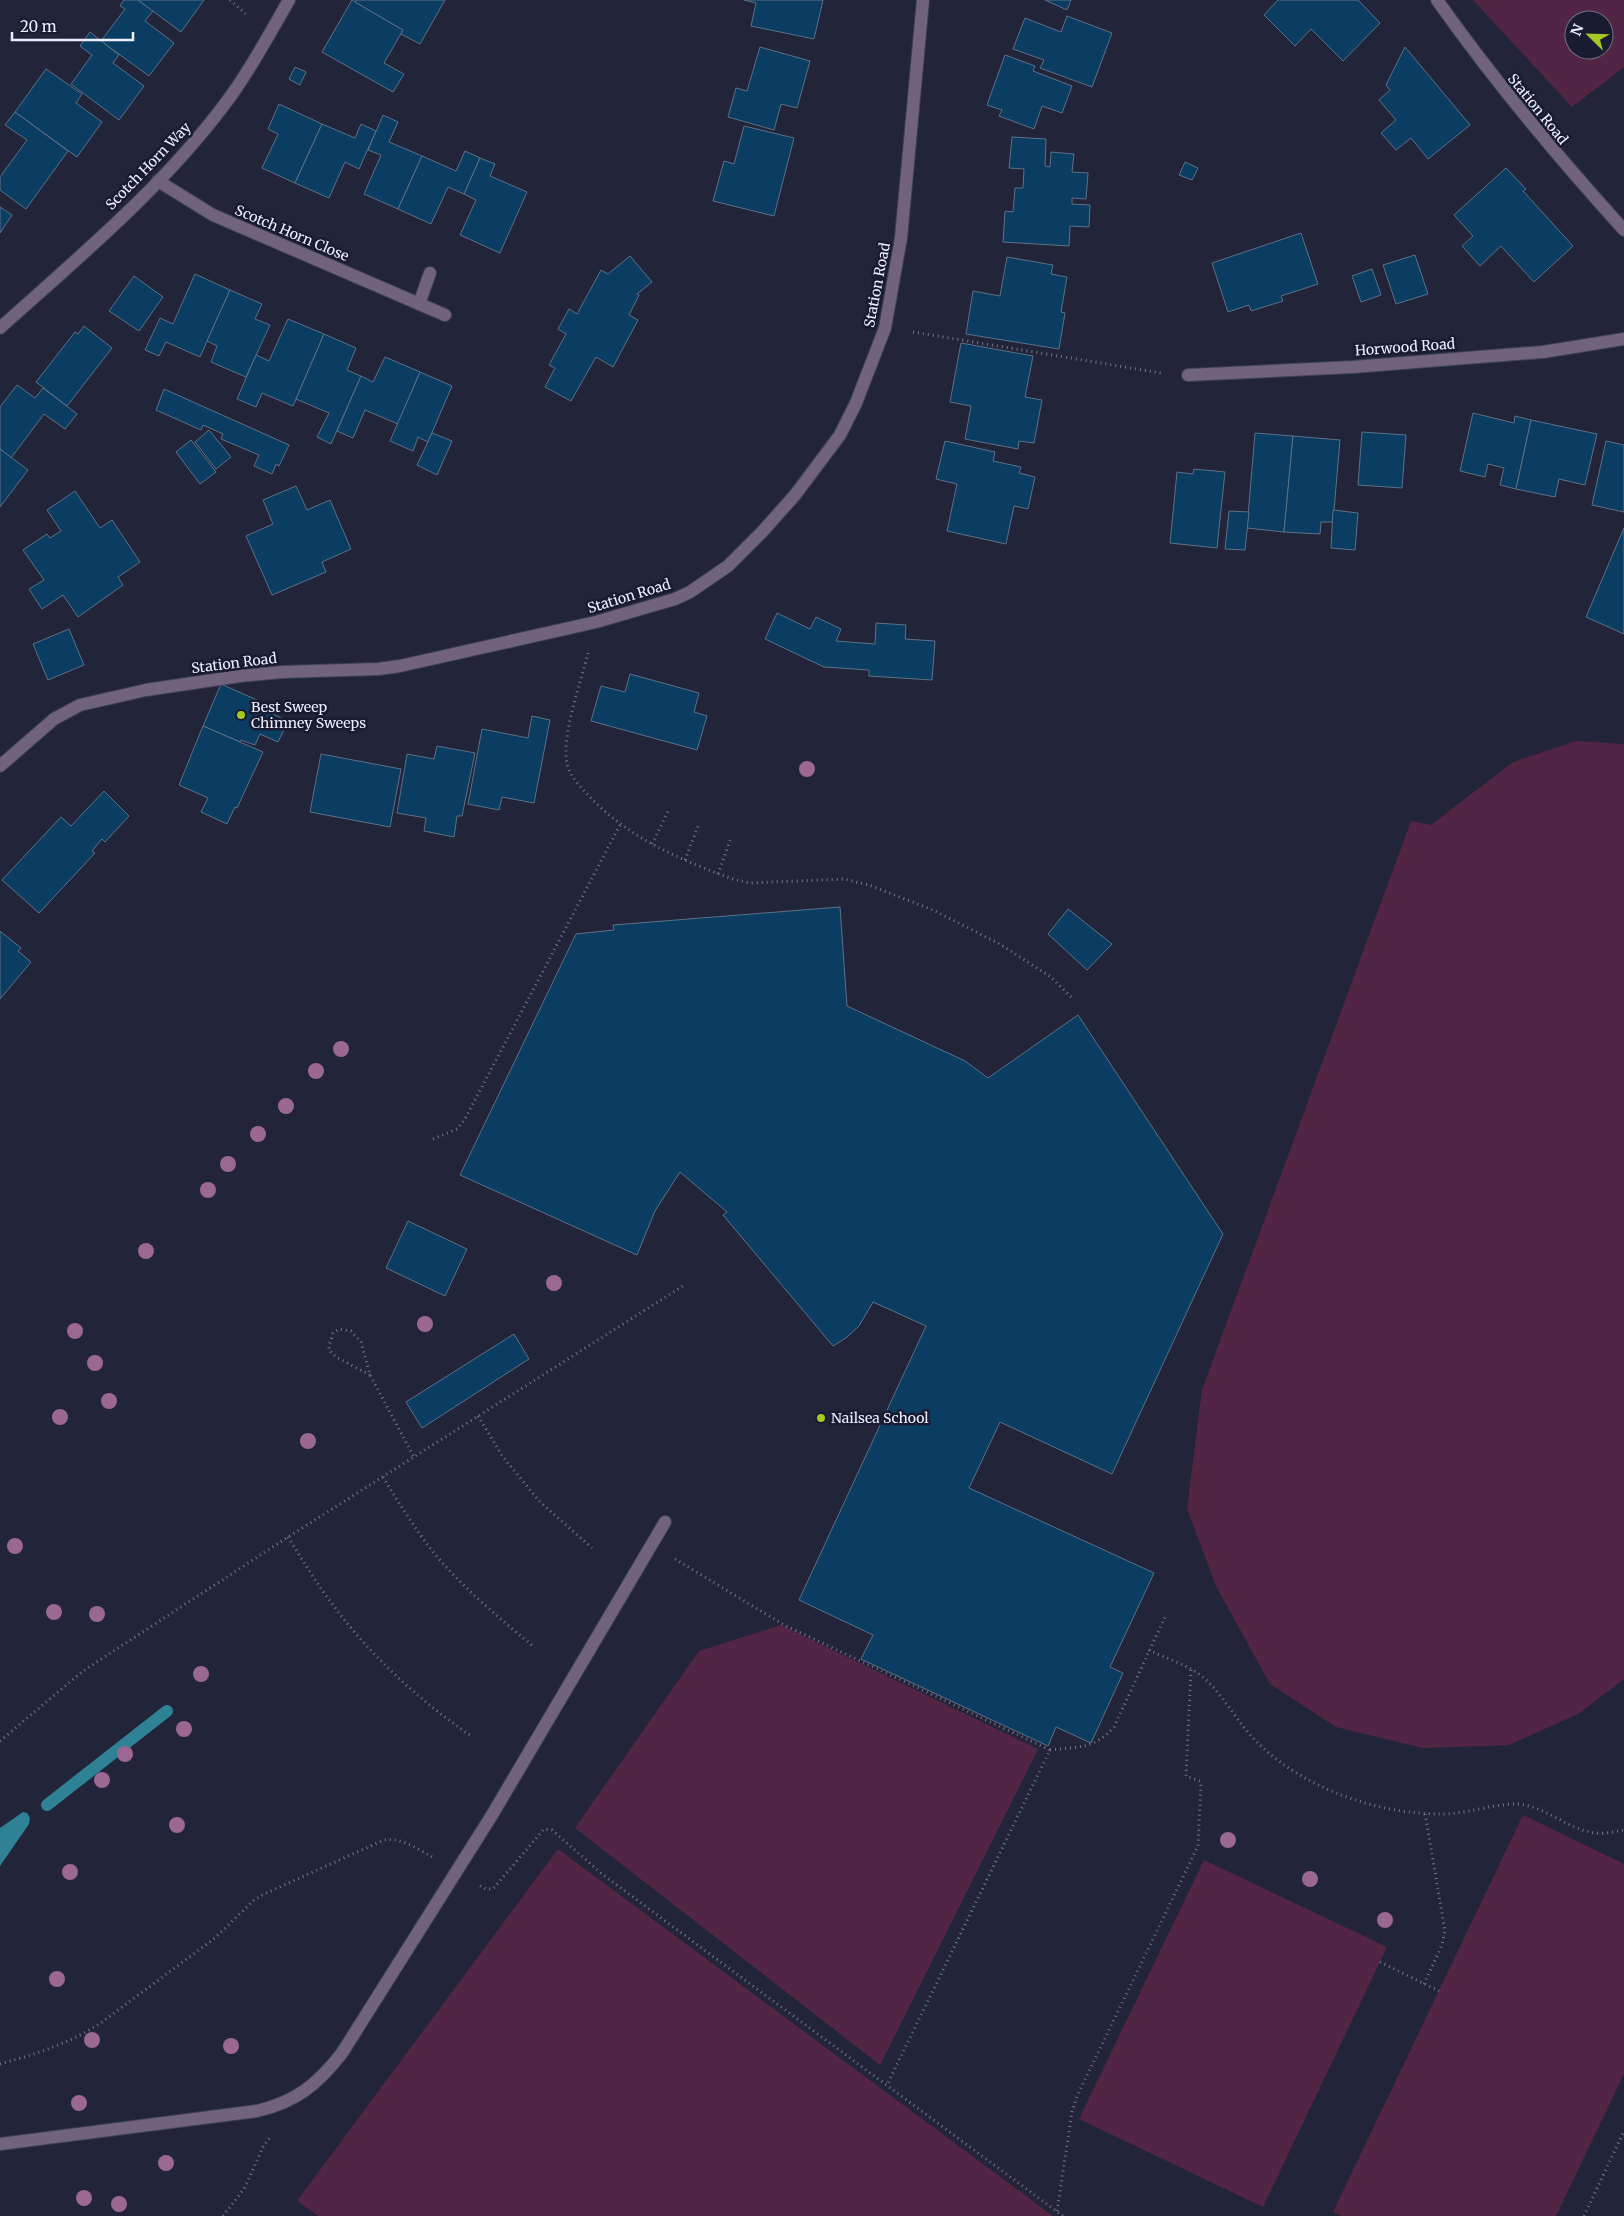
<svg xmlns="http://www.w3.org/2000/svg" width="1624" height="2216" viewBox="0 0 1624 2216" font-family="Merriweather,serif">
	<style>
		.green { fill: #532544; fill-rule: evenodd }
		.water { fill: #2f8295 }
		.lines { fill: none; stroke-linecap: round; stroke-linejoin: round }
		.stream { stroke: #2f8295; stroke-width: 12 }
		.building { fill: #0b3c62; stroke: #5c7186 }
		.service-casing { stroke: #3e4156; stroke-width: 14 }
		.minor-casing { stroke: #3e4156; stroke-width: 14 }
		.tertiary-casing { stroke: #3e4156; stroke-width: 14 }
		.path { stroke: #74768a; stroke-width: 3; stroke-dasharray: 1 4; stroke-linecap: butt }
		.service { stroke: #71627e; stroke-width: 12 }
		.minor { stroke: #71627e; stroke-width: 12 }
		.tertiary { stroke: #71627e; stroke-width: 12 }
		.tree { fill: #9a6893 }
		.poi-dot { fill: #a4c824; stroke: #191b30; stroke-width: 2 }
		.labels { text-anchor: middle; stroke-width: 5; stroke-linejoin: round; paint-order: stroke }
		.street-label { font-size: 14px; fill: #edf0ff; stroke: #191b30 }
		.poi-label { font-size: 14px; fill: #edf0ff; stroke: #191b30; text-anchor: start }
	</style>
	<rect width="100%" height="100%" fill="#22243a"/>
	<g class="green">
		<path d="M1473,0H1624V67L1572,107ZM1574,20H1604V50H1574Z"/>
		<polygon points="1576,741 1624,744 1624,1679 1578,1714 1509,1745 1423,1748 1336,1727 1270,1684 1216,1586 1187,1509 1202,1390 1411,821 1431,825 1513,762"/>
		<polygon points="781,1625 1038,1749 880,2065 575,1828 699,1651"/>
		<polygon points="1523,1815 1624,1864 1624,2074 1556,2216 1342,2216 1333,2212"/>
		<polygon points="558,1849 1053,2216 318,2216 297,2201"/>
		<polygon points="1204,1860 1387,1947 1263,2207 1079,2119"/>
	</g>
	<polygon class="water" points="23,1812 27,1813 30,1818 29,1824 0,1866 0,1828"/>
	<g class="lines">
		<polyline class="stream" points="47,1805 167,1711"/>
	</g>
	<g class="building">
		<polygon points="124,0 138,0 153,11 145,21 174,43 149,76 101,41 125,9 120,6"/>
		<polygon points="138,0 204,0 181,32"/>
		<polygon points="352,0 403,30 384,63 404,74 393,92 322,52"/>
		<polygon points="356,0 445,0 420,44 401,34 403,30 355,2"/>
		<polygon points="744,0 823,0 814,39 751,26 756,3"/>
		<polygon points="1045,0 1071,0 1067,10"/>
		<polygon points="1278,0 1358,0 1380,23 1343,61 1311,29 1295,46 1264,15"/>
		<polygon points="1067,16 1112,33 1092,87 1040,68 1044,60 1013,49 1025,18 1061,32"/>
		<polygon points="90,32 119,55 113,63 144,86 119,120 71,84 92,55 80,46"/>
		<polygon points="760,47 810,61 797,108 781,104 774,130 728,117 736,88 747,91"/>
		<polygon points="1405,47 1470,125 1428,159 1411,138 1396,150 1381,133 1396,120 1379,100 1390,90 1386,85"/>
		<polygon points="1005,55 1035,66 1033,71 1072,86 1062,113 1042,106 1034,129 999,116 1002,110 987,105"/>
		<polygon points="295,67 306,72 300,85 289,79"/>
		<polygon points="46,69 82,94 76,103 102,122 77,157 15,112"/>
		<polygon points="279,104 322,124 295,183 262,168 278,134 268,129"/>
		<polygon points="15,112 68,151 26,209 0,190 0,177 27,140 5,125"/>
		<polygon points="383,115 398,122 389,142 422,156 398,209 364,194 381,155 368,150"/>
		<polygon points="322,124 355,138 361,124 376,131 359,169 345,162 329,198 295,183"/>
		<polygon points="744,126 794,138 774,216 713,201 724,161 734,164"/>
		<polygon points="1012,137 1046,139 1045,166 1050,167 1051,152 1074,154 1072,172 1088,173 1086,199 1072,198 1072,204 1090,205 1089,227 1070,226 1069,246 1003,242 1005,211 1013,212 1015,188 1023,188 1024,169 1009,168"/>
		<polygon points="465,151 480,158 464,194 448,187 431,224 398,209 422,156 456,171"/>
		<polygon points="480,158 495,164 490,176 527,192 500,253 460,235 476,200 464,194"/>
		<polygon points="1185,162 1198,168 1192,180 1179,175"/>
		<polygon points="1506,168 1526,189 1523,191 1573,246 1534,282 1501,246 1480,266 1462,246 1473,236 1454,215"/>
		<polygon points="0,207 12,215 0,233"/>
		<polygon points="1301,233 1318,284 1281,296 1283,301 1251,311 1249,305 1228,312 1212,263"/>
		<polygon points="1415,255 1428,294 1396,304 1383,265"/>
		<polygon points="630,256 652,282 637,294 639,295 629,315 638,320 613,367 596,357 571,401 545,387 555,368 549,365 566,334 558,329 569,309 577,314 601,270 608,274"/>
		<polygon points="1007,257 1053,265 1051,274 1067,277 1061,312 1065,313 1059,349 966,334 973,291 1000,296"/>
		<polygon points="1372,269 1381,295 1361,302 1352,276"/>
		<polygon points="195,274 230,290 200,357 166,342 159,356 145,350 160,318 173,324"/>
		<polygon points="134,276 163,297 139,331 109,311"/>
		<polygon points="230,290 262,304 255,319 270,325 246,377 211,362 217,346 207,341"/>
		<polygon points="288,319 324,334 293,406 262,393 256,407 237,399 256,355 269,361"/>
		<polygon points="84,326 112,348 67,406 36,382 75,332 78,334"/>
		<polygon points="324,334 356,348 347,370 361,376 331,444 317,437 329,413 296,399"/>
		<polygon points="961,343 1033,356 1025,397 1042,400 1034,443 1019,441 1018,449 965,439 971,406 950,402"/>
		<polygon points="385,357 420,372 398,424 365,410 353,438 337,431 361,376 373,382"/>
		<polygon points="420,372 452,386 428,442 418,437 413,451 390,441"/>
		<polygon points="17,385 35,398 43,388 77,414 65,429 44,414 11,458 0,449 0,407"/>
		<polygon points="164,389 289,445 279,466 276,464 272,474 254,466 259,455 221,439 223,434 203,425 201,430 156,410"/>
		<polygon points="1473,413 1514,423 1515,416 1531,420 1516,489 1500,485 1504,468 1488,464 1485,477 1460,471"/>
		<polygon points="1531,420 1597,434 1585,485 1559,479 1555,497 1516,489"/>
		<polygon points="209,430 231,457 216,469 195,442"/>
		<polygon points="1362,432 1406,435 1402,488 1358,485"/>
		<polygon points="432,433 452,441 437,475 417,465"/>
		<polygon points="1255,433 1293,436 1284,532 1247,528"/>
		<polygon points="1293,436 1340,440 1333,522 1321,522 1320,534 1284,532"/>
		<polygon points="191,440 216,472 200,484 176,452"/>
		<polygon points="945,441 995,452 993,461 1021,467 1019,473 1035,477 1028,509 1014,506 1006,544 947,531 957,484 936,479"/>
		<polygon points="1606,441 1624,445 1624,512 1592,505"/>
		<polygon points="0,449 28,470 0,507"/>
		<polygon points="1194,469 1225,472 1217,548 1170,543 1177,472 1193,474"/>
		<polygon points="296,486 307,510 330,500 351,549 322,562 326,572 272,595 246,536 273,524 263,500"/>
		<polygon points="75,491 100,528 112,520 140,562 118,577 123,585 78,617 63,595 42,609 29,589 44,580 23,550 47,534 50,538 61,531 47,510"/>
		<polygon points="1333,510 1358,513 1355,550 1331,548"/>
		<polygon points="1229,511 1249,512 1245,550 1225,549"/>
		<polygon points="1624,528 1624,634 1586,617"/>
		<polygon points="777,613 810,629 816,617 841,629 836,641 875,644 876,623 906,625 905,639 935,641 932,680 869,676 869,670 824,667 765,639"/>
		<polygon points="69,629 84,665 48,680 33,644"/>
		<polygon points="630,674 699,693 694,712 707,716 697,750 591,721 601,686 625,692"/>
		<polygon points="221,684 257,700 256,702 262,705 260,708 288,721 278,742 260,734 255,745 241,740 240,742 203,726"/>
		<polygon points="532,716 550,720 534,803 502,797 499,810 468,804 482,729 528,738"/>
		<polygon points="203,726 263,752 237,808 235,807 227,824 201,812 208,798 179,785"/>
		<polygon points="437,746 475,753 462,816 457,816 454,837 424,831 426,818 397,813 407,754 434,759"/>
		<polygon points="321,754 401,769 390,827 310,812"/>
		<polygon points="104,791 129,816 105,842 102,839 92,851 95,853 39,913 2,880 61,817 71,826"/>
		<polygon points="840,907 847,1006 965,1061 988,1078 1078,1015 1223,1234 1112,1474 1000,1422 969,1488 1154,1573 1110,1667 1123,1673 1091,1743 1056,1727 1048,1746 861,1659 873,1635 799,1600 926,1326 873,1302 859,1326 846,1338 833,1346 723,1215 727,1212 680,1172 655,1211 637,1255 460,1175 576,934 614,930 613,925"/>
		<polygon points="1068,909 1112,944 1087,970 1048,934"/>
		<polygon points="0,931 21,948 18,951 31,962 0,999"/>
		<polygon points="408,1221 467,1249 445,1296 386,1268"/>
		<polygon points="514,1334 529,1359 422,1428 406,1402"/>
	</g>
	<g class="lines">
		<g class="service-casing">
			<path id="service" d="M0,2144L257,2111C296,2102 318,2084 342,2053L492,1815L665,1522"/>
		</g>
		<g class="minor-casing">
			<g id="minor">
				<polyline points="158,181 213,215 445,315"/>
				<polyline points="419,304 430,273"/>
				<path d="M0,328C80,256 166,185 230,97C252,67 270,33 289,0"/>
				<polyline points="1188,375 1353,367 1543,352 1624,339"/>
				<polyline points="0,766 54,719 80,705 146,690 240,676 282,672 378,669 400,666 596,622 675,599 690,592 728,566 762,532 795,495 840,435 856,403 885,328 901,238 923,0"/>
			</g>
		</g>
		<g class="tertiary-casing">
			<path id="tertiary" d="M1437,0C1495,82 1557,156 1624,230"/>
		</g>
		<g class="path">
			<polyline points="230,0 248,16"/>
			<polyline points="913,332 1161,373"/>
			<path d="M588,653C581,682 561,736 567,764C570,777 580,786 588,795C619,828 657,849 699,866C716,873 732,880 750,883L844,879L869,885L933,910L998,943L1051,977L1071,997"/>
			<polyline points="652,844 668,811"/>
			<polyline points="685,860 699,824"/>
			<polyline points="718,874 731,838"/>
			<polyline points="433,1139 457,1129 465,1119 620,825"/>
			<polyline points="370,1375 336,1357 329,1350 329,1346 333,1333 339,1329 351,1331 361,1342 370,1375 414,1457"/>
			<polyline points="478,1416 503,1457 540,1502 592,1548"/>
			<path d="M383,1477C399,1503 415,1529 434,1553C463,1588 499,1618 534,1647"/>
			<path d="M288,1537C302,1559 315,1581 330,1601C368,1653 417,1699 470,1735"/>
			<polyline points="675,1559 784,1625 1050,1750 887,2085"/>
			<path d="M1149,1650C1167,1659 1192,1666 1206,1680C1226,1699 1239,1725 1259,1744C1305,1789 1378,1814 1441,1814C1466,1814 1493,1804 1516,1804C1543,1805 1565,1827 1590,1832C1601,1835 1613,1832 1624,1830"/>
			<polyline points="0,1741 83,1671 288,1537 686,1284"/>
			<path d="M1050,1750C1077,1747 1095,1749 1114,1727L1165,1617"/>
			<polyline points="480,1886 486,1889 493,1889 544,1829 552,1830 602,1874 1063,2216"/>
			<polyline points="1380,1962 1439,1991"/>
			<polyline points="1424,1984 1442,1945 1445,1931 1425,1813"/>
			<path d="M0,2064C36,2054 71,2043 102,2022L215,1938L254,1900L264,1894L384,1840C402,1837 419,1850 434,1858"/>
			<polyline points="1057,2211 1072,2112 1077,2096 1198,1846 1201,1784 1200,1781 1186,1776 1191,1670"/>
			<polyline points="223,2216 244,2189 263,2147 270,2137"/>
			<polyline points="1584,2216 1624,2131"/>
		</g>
		<use href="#service" class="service"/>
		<use href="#minor" class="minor"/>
		<use href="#tertiary" class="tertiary"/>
	</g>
	<g class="tree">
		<circle cx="807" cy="769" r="8"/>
		<circle cx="341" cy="1049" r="8"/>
		<circle cx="316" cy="1071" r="8"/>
		<circle cx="286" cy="1106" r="8"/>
		<circle cx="258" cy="1134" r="8"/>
		<circle cx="228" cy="1164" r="8"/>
		<circle cx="208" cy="1190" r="8"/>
		<circle cx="146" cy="1251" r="8"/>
		<circle cx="554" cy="1283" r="8"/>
		<circle cx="425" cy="1324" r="8"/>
		<circle cx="75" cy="1331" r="8"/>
		<circle cx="95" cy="1363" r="8"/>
		<circle cx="109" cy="1401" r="8"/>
		<circle cx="60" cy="1417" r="8"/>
		<circle cx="308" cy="1441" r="8"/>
		<circle cx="15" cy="1546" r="8"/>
		<circle cx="54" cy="1612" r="8"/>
		<circle cx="97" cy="1614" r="8"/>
		<circle cx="201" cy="1674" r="8"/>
		<circle cx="184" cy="1729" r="8"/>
		<circle cx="125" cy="1754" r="8"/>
		<circle cx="102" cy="1780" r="8"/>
		<circle cx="177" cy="1825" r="8"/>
		<circle cx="1228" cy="1840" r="8"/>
		<circle cx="70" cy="1872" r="8"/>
		<circle cx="1310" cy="1879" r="8"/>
		<circle cx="1385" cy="1920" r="8"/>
		<circle cx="57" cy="1979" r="8"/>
		<circle cx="92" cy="2040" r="8"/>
		<circle cx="231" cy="2046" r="8"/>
		<circle cx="79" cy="2103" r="8"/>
		<circle cx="166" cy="2163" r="8"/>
		<circle cx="84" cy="2198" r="8"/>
		<circle cx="119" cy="2204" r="8"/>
	</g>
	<g class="poi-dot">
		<circle cx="241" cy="715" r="5"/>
		<circle cx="821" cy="1418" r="5"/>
	</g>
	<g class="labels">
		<g class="street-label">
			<text transform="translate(1538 109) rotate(51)" y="5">Station Road</text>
			<text transform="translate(148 166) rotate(-46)" y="5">Scotch Horn Way</text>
			<text transform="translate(292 233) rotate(23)" y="5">Scotch Horn Close</text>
			<text transform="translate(877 285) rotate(-79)" y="5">Station Road</text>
			<text transform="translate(1405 347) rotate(-4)" y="5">Horwood Road</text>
			<text transform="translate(629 596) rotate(-17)" y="5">Station Road</text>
			<text transform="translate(234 663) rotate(-7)" y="5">Station Road</text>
		</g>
		<g class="poi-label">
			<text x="251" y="712">Best Sweep<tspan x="251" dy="16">Chimney Sweeps</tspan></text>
			<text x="831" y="1423">Nailsea School</text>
		</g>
	</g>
	<g transform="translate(1589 35) rotate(293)"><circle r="24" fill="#191b30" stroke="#6e7083"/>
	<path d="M0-4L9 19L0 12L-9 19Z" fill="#a4c824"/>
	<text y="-8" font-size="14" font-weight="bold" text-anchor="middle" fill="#edf0ff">N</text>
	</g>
	<path d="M12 32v8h121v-8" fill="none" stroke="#edf0ff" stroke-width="2.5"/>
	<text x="20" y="32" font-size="15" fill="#edf0ff" stroke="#191b30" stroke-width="4" paint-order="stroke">20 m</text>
</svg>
